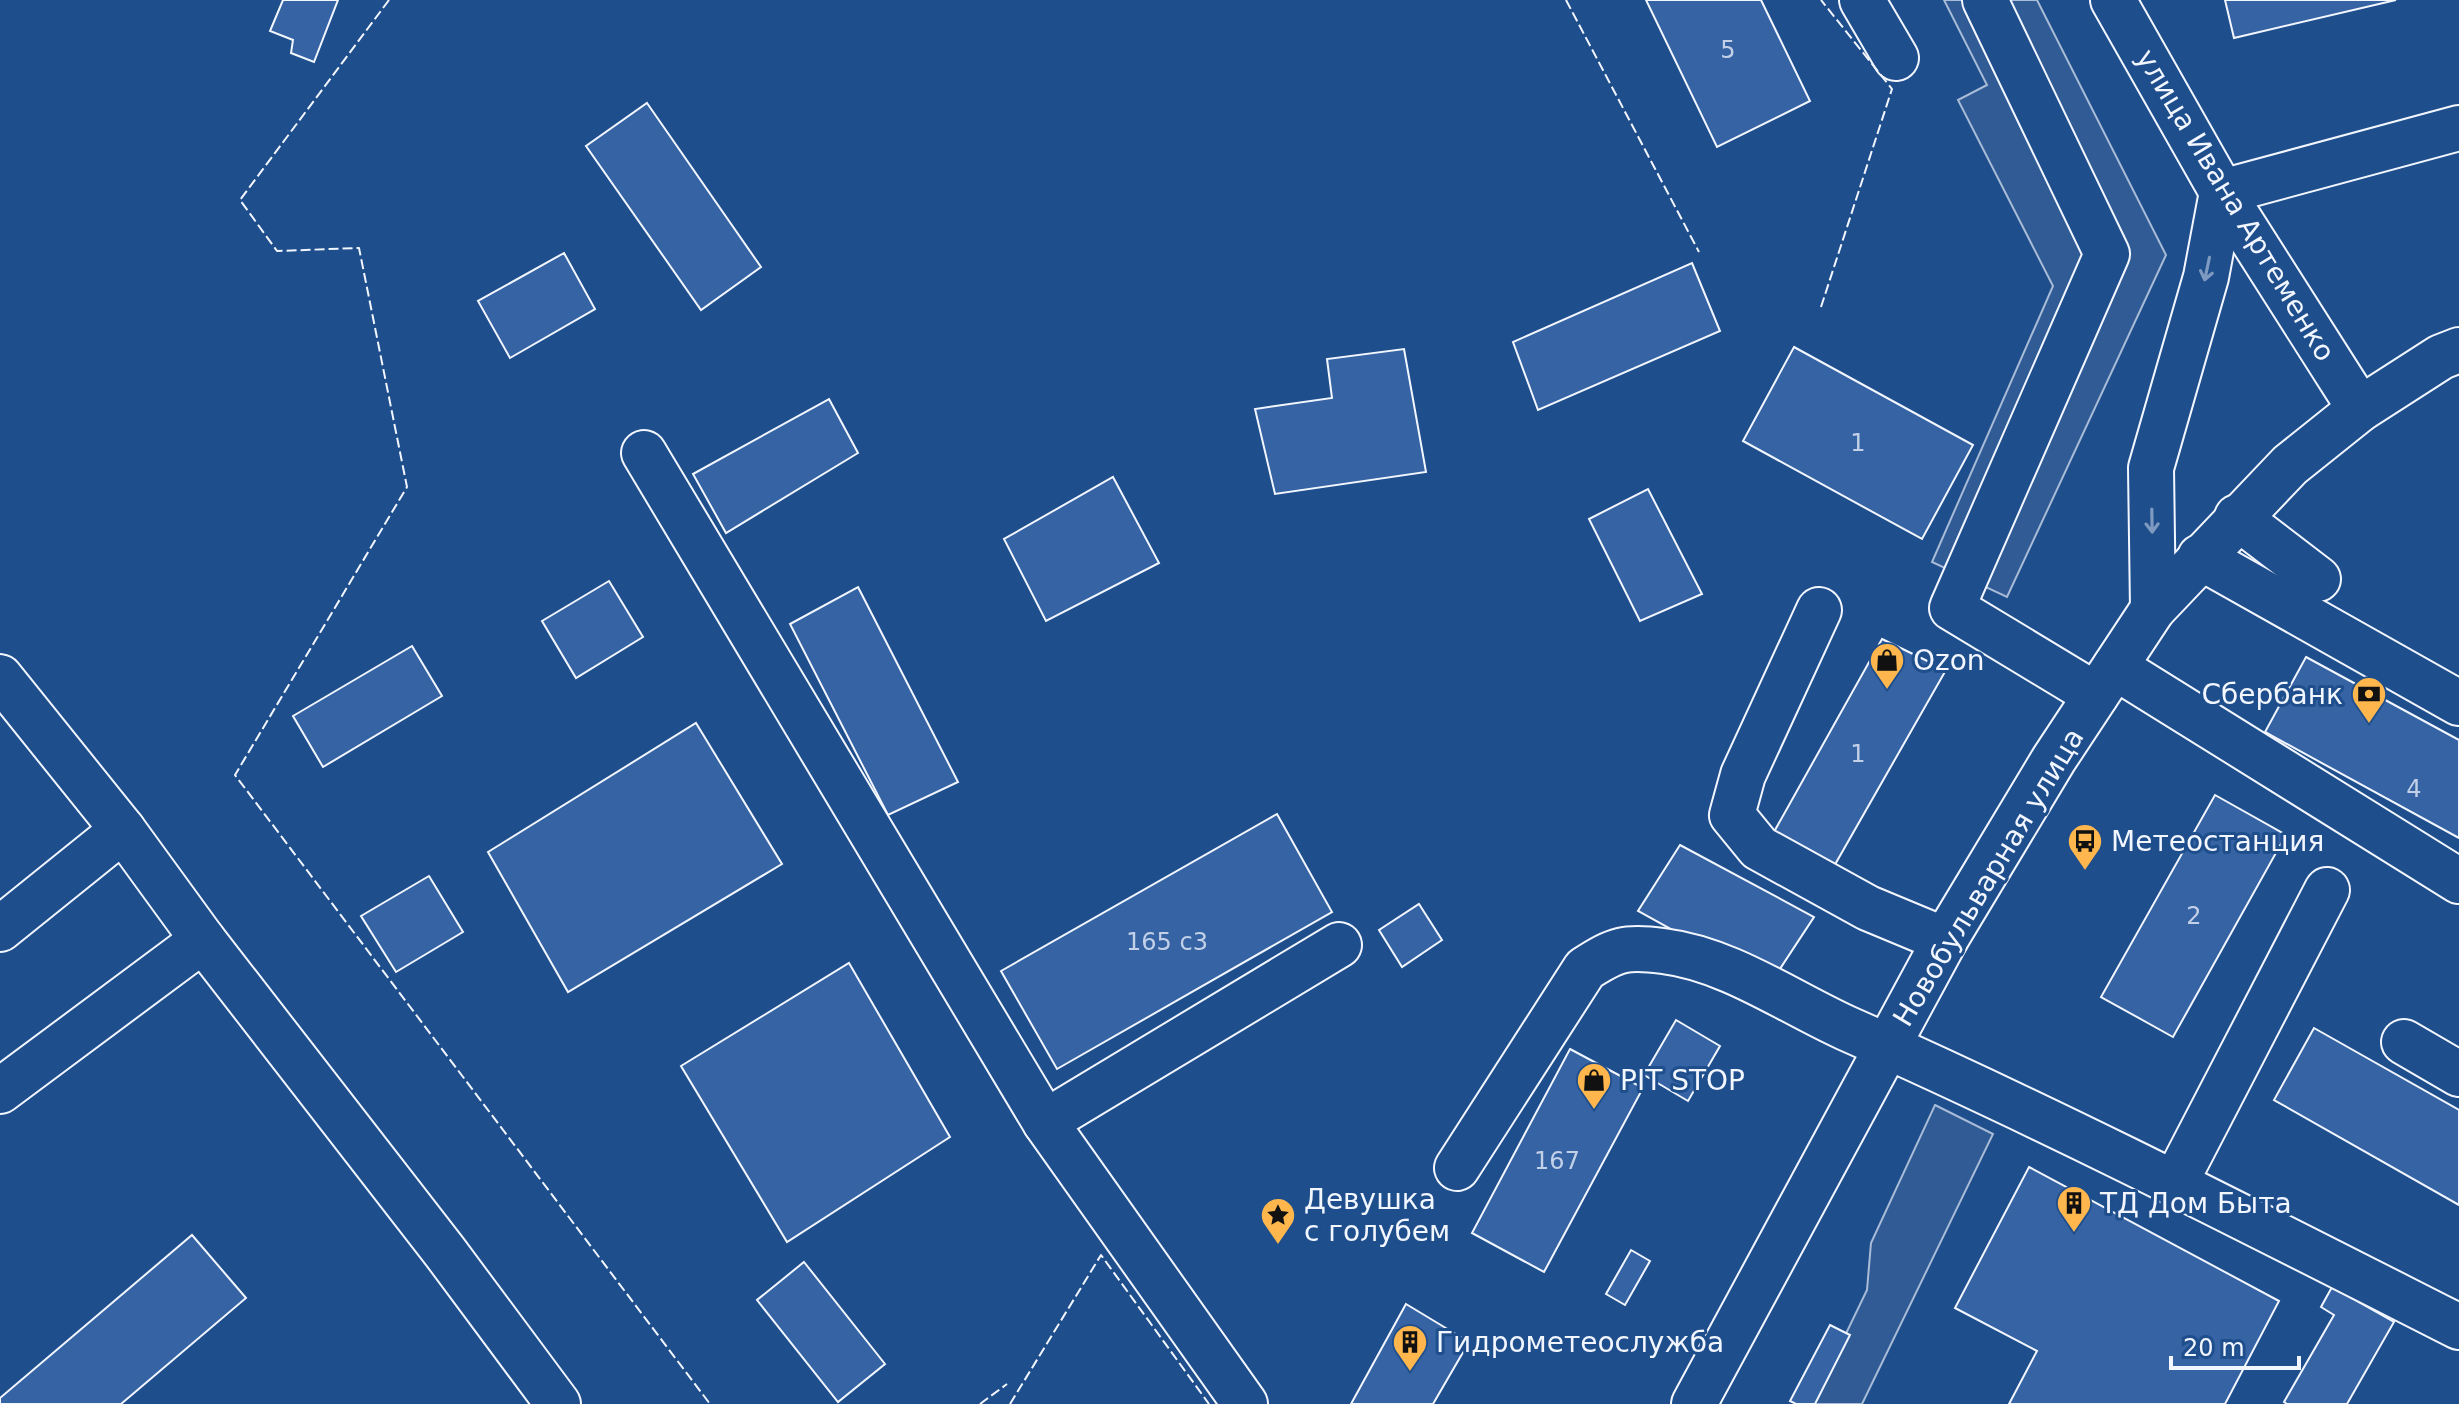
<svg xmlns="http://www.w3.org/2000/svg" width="2459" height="1404" viewBox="0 0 2459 1404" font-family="'DejaVu Sans',sans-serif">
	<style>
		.parking { fill: #305b95; stroke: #a8bbd7; stroke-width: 2 }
		.building { fill: #3563a3; stroke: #f2f6ff; stroke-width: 2 }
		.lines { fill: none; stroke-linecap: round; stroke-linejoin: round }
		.minor-casing { stroke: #f2f6ff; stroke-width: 48 }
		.major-casing { stroke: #f2f6ff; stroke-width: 48 }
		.minor { stroke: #1f4e8c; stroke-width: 44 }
		.major { stroke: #1f4e8c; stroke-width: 44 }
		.fence { stroke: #f2f6ff; stroke-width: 2; stroke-dasharray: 10 4; stroke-linecap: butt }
		.oneway { stroke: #7e9ac0 }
		.labels { text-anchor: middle; stroke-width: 6; stroke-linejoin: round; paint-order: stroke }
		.number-label { font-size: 24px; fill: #c3d1e8 }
		.street-label { font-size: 28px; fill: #f2f6ff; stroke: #1f4e8c }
		.poi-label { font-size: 28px; fill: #f2f6ff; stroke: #1f4e8c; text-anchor: start }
	</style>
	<rect width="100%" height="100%" fill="#1f4e8c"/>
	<g class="parking">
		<polygon points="1944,0 2037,0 2166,255 2007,597 1932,562 2053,286 1958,100 1987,85"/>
		<polygon points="1935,1105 1993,1134 1862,1404 1812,1404 1867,1290 1871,1243"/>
	</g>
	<g class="building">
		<polygon points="283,0 338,0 314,62 291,53 293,40 270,31"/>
		<polygon points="1646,0 1761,0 1810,101 1717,147"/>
		<polygon points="2225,0 2396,0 2234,38"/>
		<polygon points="647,103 761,267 701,310 586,146"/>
		<polygon points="564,253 595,309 510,358 478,301"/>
		<polygon points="1692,263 1720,331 1538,410 1513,342"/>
		<polygon points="1794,347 1973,445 1922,539 1743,441"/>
		<polygon points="1404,349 1426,472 1275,494 1255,409 1332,398 1327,359"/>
		<polygon points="829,399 858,453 726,533 693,474"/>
		<polygon points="1113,477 1159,563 1046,621 1004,539"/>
		<polygon points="1648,489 1702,594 1640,621 1589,519"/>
		<polygon points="609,581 643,637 576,678 542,621"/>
		<polygon points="858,587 958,782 888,815 790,624"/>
		<polygon points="1882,639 1946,670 1829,875 1770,839"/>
		<polygon points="412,646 442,696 323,767 293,716"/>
		<polygon points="2306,657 2459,740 2459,838 2265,732"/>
		<polygon points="696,723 782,864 568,992 488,852"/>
		<polygon points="2215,795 2286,835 2173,1037 2101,997"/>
		<polygon points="1277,814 1332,912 1057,1069 1001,971"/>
		<polygon points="1680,845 1814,917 1770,984 1638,911"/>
		<polygon points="429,876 463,932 396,972 361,916"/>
		<polygon points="1419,904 1442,940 1402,967 1379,930"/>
		<polygon points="849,963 950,1137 787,1242 681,1066"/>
		<polygon points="1676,1020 1720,1046 1688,1101 1644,1075"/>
		<polygon points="2314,1028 2459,1110 2459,1205 2274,1100"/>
		<polygon points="1570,1049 1643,1088 1544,1272 1472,1233"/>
		<polygon points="2029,1167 2279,1301 2225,1404 2009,1404 2037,1351 1955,1308"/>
		<polygon points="192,1235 246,1298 121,1404 0,1404 0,1398"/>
		<polygon points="1631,1250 1650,1261 1625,1305 1606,1294"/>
		<polygon points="804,1262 885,1364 838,1402 757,1300"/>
		<polygon points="2332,1287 2394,1322 2347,1404 2287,1404 2284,1402 2334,1315 2321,1307"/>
		<polygon points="1406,1304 1469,1342 1433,1404 1351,1404"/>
		<polygon points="1830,1325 1850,1335 1815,1404 1796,1404 1790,1401"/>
	</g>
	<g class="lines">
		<g class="minor-casing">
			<g id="minor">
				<polyline points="1862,0 1896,58"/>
				<polyline points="1985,0 2107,254 1952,608 2096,695"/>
				<polyline points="2113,0 2222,192 2360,409"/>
				<polyline points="644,453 1045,1122 1245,1404"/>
				<polyline points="2237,517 2318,579"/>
				<polyline points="2200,557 2459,703"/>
				<polyline points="2153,609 2151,468 2206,277 2222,192 2459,128"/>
				<polyline points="1819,610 1743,775 1732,815 1759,848 1868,908 1945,940"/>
				<polyline points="2115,667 2459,881"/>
				<polyline points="0,677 123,830 203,940 445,1252 558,1404"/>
				<polyline points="0,929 123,830"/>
				<polyline points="2404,1042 2459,1074"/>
				<polyline points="0,1091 203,940"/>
				<polyline points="1045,1122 1339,945"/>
				<path d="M1457,1168L1585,969C1616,949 1625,946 1663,951C1728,959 1787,1001 1846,1028C2054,1120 2256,1224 2459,1327"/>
				<polyline points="2175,1183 2327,890"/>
			</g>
		</g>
		<g class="major-casing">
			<polyline id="major" points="1694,1404 1945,940 2054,759 2153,609 2290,465 2360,409 2441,357 2459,350"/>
		</g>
		<use href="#minor" class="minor"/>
		<use href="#major" class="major"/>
		<g class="fence">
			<polyline points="389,0 240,200 277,251 359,248 407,487 235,775 710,1404"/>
			<polyline points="1566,0 1699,252"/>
			<polyline points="1821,307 1892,89 1821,0"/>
			<polyline points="980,1404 1007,1384"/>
			<polyline points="1010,1404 1101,1255 1209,1404"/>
		</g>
	</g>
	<defs><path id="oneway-shaft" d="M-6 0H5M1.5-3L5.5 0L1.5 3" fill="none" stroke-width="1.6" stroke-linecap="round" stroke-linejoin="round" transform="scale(2)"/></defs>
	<g class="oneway">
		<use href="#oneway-shaft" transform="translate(2207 269) rotate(102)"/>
		<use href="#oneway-shaft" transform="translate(2152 521) rotate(89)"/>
	</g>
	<defs>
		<g id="shop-pin" transform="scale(1.8)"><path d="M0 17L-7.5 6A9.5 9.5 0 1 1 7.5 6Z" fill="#ffb74d" stroke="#1f4e8c"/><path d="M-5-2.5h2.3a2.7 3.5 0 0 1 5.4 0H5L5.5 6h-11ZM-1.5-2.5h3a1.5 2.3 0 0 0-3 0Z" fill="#111"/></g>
		<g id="bank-pin" transform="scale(1.8)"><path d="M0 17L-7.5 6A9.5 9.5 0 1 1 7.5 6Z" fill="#ffb74d" stroke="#1f4e8c"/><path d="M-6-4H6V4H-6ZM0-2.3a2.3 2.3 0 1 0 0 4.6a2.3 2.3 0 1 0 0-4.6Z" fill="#111"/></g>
		<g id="bus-pin" transform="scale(1.8)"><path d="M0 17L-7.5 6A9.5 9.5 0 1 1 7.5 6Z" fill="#ffb74d" stroke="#1f4e8c"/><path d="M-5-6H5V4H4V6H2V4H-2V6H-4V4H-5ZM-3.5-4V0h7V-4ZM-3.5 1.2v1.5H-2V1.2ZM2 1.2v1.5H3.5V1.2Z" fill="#111"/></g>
		<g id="building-pin" transform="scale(1.8)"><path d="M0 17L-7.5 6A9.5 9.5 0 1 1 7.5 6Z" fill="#ffb74d" stroke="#1f4e8c"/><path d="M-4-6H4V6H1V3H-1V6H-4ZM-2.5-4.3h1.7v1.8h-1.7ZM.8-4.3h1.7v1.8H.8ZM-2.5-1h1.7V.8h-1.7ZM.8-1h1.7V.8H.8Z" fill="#111"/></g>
		<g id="sight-pin" transform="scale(1.8)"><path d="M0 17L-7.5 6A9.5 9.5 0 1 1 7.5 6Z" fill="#ffb74d" stroke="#1f4e8c"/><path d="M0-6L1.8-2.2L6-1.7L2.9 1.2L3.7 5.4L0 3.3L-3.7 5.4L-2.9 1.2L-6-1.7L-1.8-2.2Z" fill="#111"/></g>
	</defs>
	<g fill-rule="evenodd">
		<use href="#shop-pin" x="1887" y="660"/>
		<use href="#bank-pin" x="2369" y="694"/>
		<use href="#bus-pin" x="2085" y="841"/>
		<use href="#shop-pin" x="1594" y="1080"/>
		<use href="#building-pin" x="2074" y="1203"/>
		<use href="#sight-pin" x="1278" y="1215"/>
		<use href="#building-pin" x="1410" y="1342"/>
	</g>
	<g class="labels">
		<g class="number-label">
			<text x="1728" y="58">5</text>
			<text x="1858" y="451">1</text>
			<text x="1858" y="762">1</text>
			<text x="2414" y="797">4</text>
			<text x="2194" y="924">2</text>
			<text x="1167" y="950">165 с3</text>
			<text x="1557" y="1169">167</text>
		</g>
		<g class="street-label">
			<text transform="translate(2236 205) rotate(59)" y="10">улица Ивана Артеменко</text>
			<text transform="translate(1988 877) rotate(-59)" y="10">Новобульварная улица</text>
		</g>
		<g class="poi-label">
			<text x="1913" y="670">Ozon</text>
			<text x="2343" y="704" text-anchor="end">Сбербанк</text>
			<text x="2111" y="851">Метеостанция</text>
			<text x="1620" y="1090">PIT STOP</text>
			<text x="1304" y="1209">Девушка<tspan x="1304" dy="32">с голубем</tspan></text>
			<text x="2100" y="1213">ТД Дом Быта</text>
			<text x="1436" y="1352">Гидрометеослужба</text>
		</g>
	</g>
	<path d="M2171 1356v12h128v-12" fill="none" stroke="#f2f6ff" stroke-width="4"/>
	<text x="2183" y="1356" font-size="24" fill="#f2f6ff" stroke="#1f4e8c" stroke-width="6" paint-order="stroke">20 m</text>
</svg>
